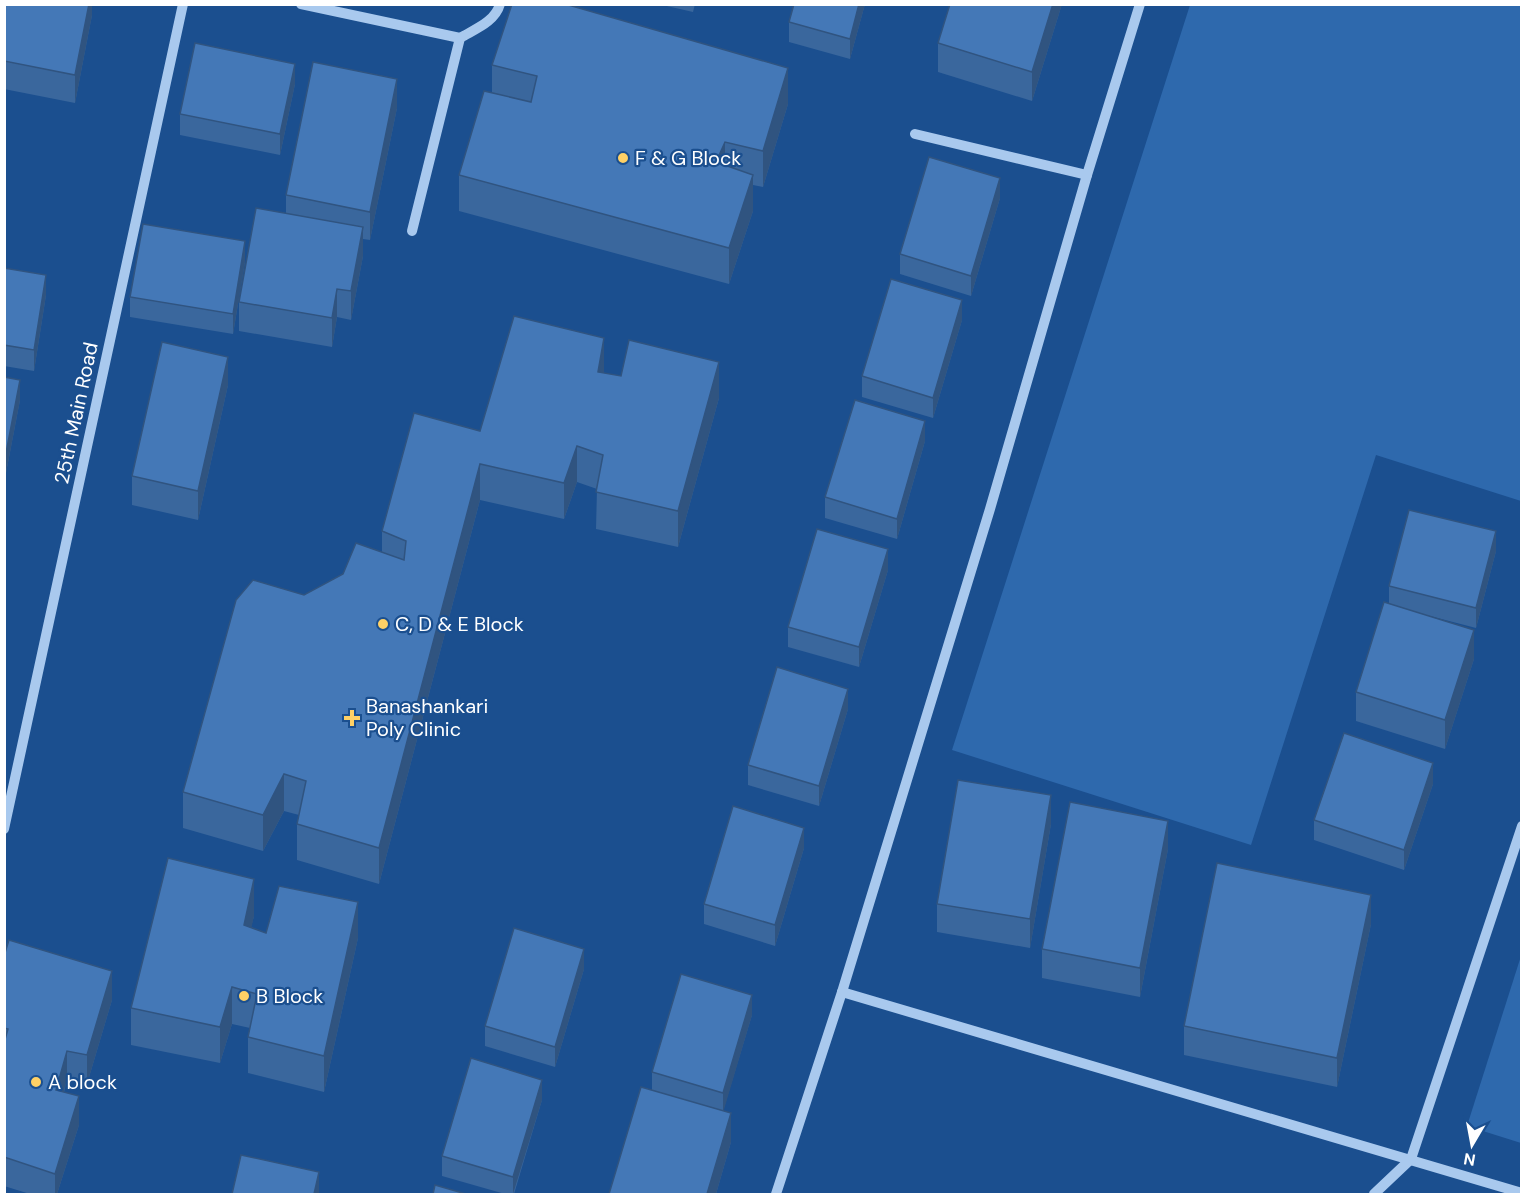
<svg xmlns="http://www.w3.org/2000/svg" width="1526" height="1199" viewBox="0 0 1526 1199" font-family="'DM Sans',sans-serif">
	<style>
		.green { fill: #2e69ad }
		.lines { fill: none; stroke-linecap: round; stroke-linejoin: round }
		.minor { stroke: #a9c9ee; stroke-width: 10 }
		.wall { fill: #3a679d }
		.shaded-wall { fill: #305480 }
		.building { fill: #4478b7; stroke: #305480; stroke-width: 1.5 }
		.poi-dot { fill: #ffd166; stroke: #1b4f8f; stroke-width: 2 }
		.labels { text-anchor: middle; stroke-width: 4.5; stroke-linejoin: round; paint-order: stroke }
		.poi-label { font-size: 20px; fill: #fff; stroke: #1b4f8f; text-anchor: start }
		.street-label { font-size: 20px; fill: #fff; stroke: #1b4f8f }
	</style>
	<rect width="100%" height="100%" fill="#1b4f8f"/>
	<g class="green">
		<polygon points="1190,5 1521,5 1521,501 1376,455 1251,845 952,750"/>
		<polygon points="1521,956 1522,1143 1521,1143 1467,1126"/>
	</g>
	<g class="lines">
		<g class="minor">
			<polyline points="301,4 460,38"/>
			<path d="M460,38C475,29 495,22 500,4"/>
			<polyline points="915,134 1087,175"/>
			<polyline points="412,231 460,38"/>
			<polyline points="4,829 183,4"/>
			<polyline points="842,992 1522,1193"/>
			<polyline points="776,1194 842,992 990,509 1087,175 1140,4"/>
			<polyline points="1374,1194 1411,1159 1522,826"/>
		</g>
	</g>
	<g class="wall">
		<polygon points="4,4 92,4 92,15 75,103 4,89"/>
		<polygon points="658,4 695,4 693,12"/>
		<polygon points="865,4 850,59 789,42 789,22"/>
		<polygon points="1062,4 1032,101 938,72 938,43"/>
		<polygon points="492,65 788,104 763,187 753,185 753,211 729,284 459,211 459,175 492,93"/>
		<polygon points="295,84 280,155 180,135 180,114"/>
		<polygon points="397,108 370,240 363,239 363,256 351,320 337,317 332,347 239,331 239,302 286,213 286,195"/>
		<polygon points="1000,198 971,296 900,274 900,254"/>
		<polygon points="245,262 233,334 130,317 130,297"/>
		<polygon points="4,268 46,295 34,371 4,366"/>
		<polygon points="962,320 933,418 862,397 862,376"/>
		<polygon points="604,373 719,398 678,547 596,529 597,489 577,482 564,519 480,500 379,884 297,860 297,824 299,815 284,811 263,851 183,828 183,792 304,595 382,552 382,531 480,431"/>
		<polygon points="4,377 20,400 6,473 4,473"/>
		<polygon points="228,385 198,520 132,505 132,476"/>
		<polygon points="925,441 897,539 825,518 825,497"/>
		<polygon points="1496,551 1476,628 1426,615 1474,659 1445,749 1356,721 1356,692 1389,604 1389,586"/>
		<polygon points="888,570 859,667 788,647 788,627"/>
		<polygon points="848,709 819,806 748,785 748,765"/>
		<polygon points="1433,784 1404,870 1314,840 1314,820"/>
		<polygon points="1051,824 1030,948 937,932 937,904"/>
		<polygon points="804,848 775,946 704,924 704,904"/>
		<polygon points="1168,849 1140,997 1042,978 1042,949"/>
		<polygon points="254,916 251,927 266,933 358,938 324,1092 248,1073 248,1037 250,1028 232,1024 220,1063 131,1045 131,1008"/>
		<polygon points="1371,924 1337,1087 1184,1055 1184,1026"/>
		<polygon points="4,956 112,1000 87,1084 67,1080 64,1092 79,1125 57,1194 30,1194 4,1186"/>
		<polygon points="584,969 555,1067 485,1046 485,1026"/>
		<polygon points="752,1015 723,1111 731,1142 716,1194 609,1194 641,1087 652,1090 652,1072"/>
		<polygon points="542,1100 514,1194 505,1194 442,1176 442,1156"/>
	</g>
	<g class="shaded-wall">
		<polygon points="89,4 92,4 92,15 75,103 75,75"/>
		<polygon points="859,4 865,4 850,59 850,39"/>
		<polygon points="1053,4 1062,4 1032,101 1032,72"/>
		<polygon points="295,64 295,84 280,155 280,134"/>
		<polygon points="788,68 788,104 763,187 763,151"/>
		<polygon points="397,79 397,108 370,240 370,212"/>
		<polygon points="725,142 725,179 716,162"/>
		<polygon points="753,175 753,211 729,284 729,248"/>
		<polygon points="1000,178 1000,198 971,296 971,276"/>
		<polygon points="363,227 363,256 351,320 351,291"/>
		<polygon points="245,241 245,262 233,334 233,314"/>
		<polygon points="46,275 46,295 34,371 34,350"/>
		<polygon points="337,289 337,317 332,347 332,318"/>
		<polygon points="962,300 962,320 933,418 933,398"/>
		<polygon points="604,338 604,374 598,372"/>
		<polygon points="228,357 228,385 198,520 198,491"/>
		<polygon points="719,362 719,398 678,547 678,511"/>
		<polygon points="20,380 20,400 6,473 6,453"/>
		<polygon points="925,421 925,441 897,539 897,519"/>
		<polygon points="577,446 577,482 564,519 564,483"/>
		<polygon points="480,464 480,500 379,884 379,848"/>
		<polygon points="1496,531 1496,551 1476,628 1476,608"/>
		<polygon points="888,549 888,570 859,667 859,647"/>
		<polygon points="1474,630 1474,659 1445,749 1445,720"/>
		<polygon points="848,689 848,709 819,806 819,786"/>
		<polygon points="1433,763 1433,784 1404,870 1404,850"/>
		<polygon points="284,774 284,811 263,851 263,815"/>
		<polygon points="1051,795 1051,824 1030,948 1030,919"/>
		<polygon points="1168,821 1168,849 1140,997 1140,968"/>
		<polygon points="804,828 804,848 775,946 775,925"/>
		<polygon points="254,879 254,916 244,961 244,925"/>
		<polygon points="1371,895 1371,924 1337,1087 1337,1058"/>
		<polygon points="358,902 358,938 324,1092 324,1056"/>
		<polygon points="584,949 584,969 555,1067 555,1047"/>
		<polygon points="112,971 112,1000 87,1084 87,1055"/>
		<polygon points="232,987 232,1024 220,1063 220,1027"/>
		<polygon points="752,995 752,1015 723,1113 723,1093"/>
		<polygon points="67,1051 67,1080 56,1118 56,1090"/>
		<polygon points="542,1080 542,1100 513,1194 513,1177"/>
		<polygon points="79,1096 79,1125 57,1194 55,1194 55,1174"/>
		<polygon points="731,1113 731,1142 716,1194 707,1194"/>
		<polygon points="319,1172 319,1194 314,1194"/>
	</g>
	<g class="building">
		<polygon points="4,4 89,4 75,75 4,61"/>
		<polygon points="512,4 565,4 788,68 763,151 725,142 716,162 753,175 729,248 459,175 484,91 531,102 537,76 492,65"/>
		<polygon points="794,4 859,4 850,39 789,22"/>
		<polygon points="950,4 1053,4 1032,72 938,43"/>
		<polygon points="195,43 295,64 280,134 180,114"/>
		<polygon points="313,62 397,79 370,212 286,195"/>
		<polygon points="929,157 1000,178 971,276 900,254"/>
		<polygon points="256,208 363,227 351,291 337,289 332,318 239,302"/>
		<polygon points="143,224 245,241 233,314 130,297"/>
		<polygon points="4,268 46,275 34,350 4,345"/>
		<polygon points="891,279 962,300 933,398 862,376"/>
		<polygon points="514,316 604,338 598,372 621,376 629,340 719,362 678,511 596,492 603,455 577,446 564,483 480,464 379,848 297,824 306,781 284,774 263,815 183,792 236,600 253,580 304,595 343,574 356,543 404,560 406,541 382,531 414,413 480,431"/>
		<polygon points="162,342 228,357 198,491 132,476"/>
		<polygon points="4,377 20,380 6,453 4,453"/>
		<polygon points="855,400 925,421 897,519 825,497"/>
		<polygon points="1409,510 1496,531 1476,608 1389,586"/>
		<polygon points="817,529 888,549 859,647 788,627"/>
		<polygon points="1384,602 1474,630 1445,720 1356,692"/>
		<polygon points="777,667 848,689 819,786 748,765"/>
		<polygon points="1344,733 1433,763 1404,850 1314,820"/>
		<polygon points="958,780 1051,795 1030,919 937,904"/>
		<polygon points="1070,802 1168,821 1140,968 1042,949"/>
		<polygon points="733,806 804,828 775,925 704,904"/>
		<polygon points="168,858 254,879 244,925 266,933 279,886 358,902 324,1056 248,1037 257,994 232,987 220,1027 131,1008"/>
		<polygon points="1217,863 1371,895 1337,1058 1184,1026"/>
		<polygon points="514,928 584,949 555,1047 485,1026"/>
		<polygon points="9,940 112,971 87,1055 67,1051 56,1090 79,1096 55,1174 4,1157 4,1043 8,1029 4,1028 4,956"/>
		<polygon points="681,974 752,995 723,1093 652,1072"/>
		<polygon points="471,1058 542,1080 513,1177 442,1156"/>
		<polygon points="641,1087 731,1113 707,1194 609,1194"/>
		<polygon points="241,1155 319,1172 314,1194 232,1194"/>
		<polygon points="435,1185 466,1194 433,1194"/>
	</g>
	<g class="poi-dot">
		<circle cx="623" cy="158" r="6"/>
		<circle cx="383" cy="624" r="6"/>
		<path d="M349 709h6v6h6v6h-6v6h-6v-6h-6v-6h6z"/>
		<circle cx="244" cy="996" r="6"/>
		<circle cx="36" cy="1082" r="6"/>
	</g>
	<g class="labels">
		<g class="poi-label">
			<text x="635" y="165">F &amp; G Block</text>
			<text x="395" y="631">C, D &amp; E Block</text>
			<text x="366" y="713">Banashankari<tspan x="366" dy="23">Poly Clinic</tspan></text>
			<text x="256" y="1003">B Block</text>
			<text x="48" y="1089">A block</text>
		</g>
		<g class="street-label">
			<text transform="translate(76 413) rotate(-78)" y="7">25th Main Road</text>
		</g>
	</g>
	<rect width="1526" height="1199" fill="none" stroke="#ffffff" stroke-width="12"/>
	<g transform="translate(1472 1145) rotate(190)" stroke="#1b4f8f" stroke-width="4.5" paint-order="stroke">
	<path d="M0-4.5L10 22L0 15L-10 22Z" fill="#ffffff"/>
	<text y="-9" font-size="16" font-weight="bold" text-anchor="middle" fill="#ffffff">N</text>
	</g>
</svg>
